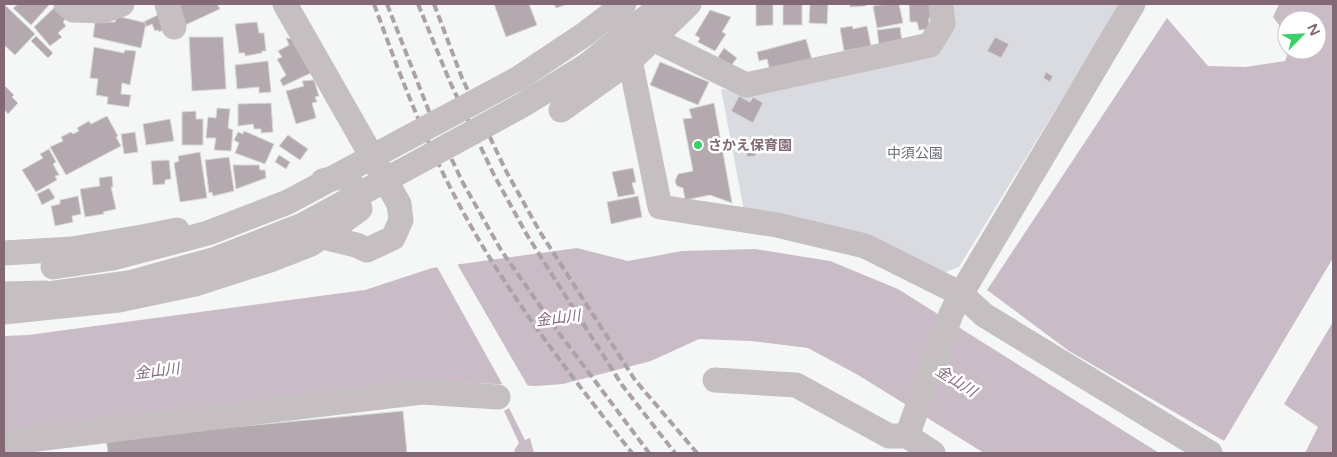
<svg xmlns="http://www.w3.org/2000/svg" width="1337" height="457" viewBox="0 0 1337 457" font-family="'Varela Round','Noto Sans JP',sans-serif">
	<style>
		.green { fill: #d9dbe0 }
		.water { fill: #c9bcc6 }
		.pier { fill: #f5f7f7 }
		.building { fill: #b4a9af; stroke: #d7d8d9 }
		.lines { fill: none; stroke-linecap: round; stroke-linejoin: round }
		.minor { stroke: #c6bfc2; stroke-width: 25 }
		.rail { stroke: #aba1a6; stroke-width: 4; stroke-dasharray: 8 4; stroke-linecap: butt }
		.minor-bridge { stroke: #c6bfc2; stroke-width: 25 }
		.poi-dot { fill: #3bd069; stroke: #fff; stroke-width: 2 }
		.labels { text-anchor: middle; stroke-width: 5; stroke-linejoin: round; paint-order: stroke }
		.poi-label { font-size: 14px; font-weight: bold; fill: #826975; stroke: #fff; text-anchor: start }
		.park-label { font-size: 14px; fill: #676a7a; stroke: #fff }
		.water-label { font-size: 15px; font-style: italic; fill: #856a7c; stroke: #fff }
	</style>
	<rect width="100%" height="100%" fill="#f5f7f7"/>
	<polygon class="green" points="948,4 1120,4 959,267 937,275 744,211 721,89 750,95 939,46"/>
	<g class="water">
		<polygon points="1279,4 1333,4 1333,258 1224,441 1069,351 987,290 1167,18 1208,66 1245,67 1285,61 1289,50 1317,50 1317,20 1287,20 1287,36 1273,17"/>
		<polygon points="577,248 628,261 682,251 755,249 830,261 898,289 1159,453 984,453 858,375 808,348 751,341 699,339 651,361 563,384 536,386 432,381 4,431 4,336 28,335 365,290 432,268"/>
		<polygon points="1333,322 1333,453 1305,453 1318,427 1284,404"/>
		<polygon points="509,408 525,440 530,438 534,453 514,453 515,449 519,443 504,411"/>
	</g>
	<polygon class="pier" points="456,262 529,388 504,387 436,265"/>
	<g class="building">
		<polygon points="4,4 35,34 15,55 4,45"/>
		<polygon points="16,4 50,4 31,25 13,8 17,5"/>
		<polygon points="172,4 217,4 220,9 183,26"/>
		<polygon points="494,4 529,4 537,25 506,37"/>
		<polygon points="554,4 568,4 556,8"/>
		<polygon points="756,4 773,4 773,25 756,26"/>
		<rect x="783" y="4" width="19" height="21"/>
		<polygon points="810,4 828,4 827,24 809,23"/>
		<polygon points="850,4 866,4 866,6 850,7"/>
		<polygon points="887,4 899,4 903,23 877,28 873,6"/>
		<polygon points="909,4 932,4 933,18 929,18 929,29 919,30 917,22 910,22"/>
		<polygon points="56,6 67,17 63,22 66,26 58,33 62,37 50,46 34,27"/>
		<polygon points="710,10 731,17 722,32 726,34 715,51 698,42 700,38 695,35"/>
		<polygon points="162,13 167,28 159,32 158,30 155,31 152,24 143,28 141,23"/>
		<polygon points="117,16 146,23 141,48 93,37 95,22 115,22"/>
		<polygon points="257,22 259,33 264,33 266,51 262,51 262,53 245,56 245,53 239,53 235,24"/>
		<polygon points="852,26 853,29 867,26 871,46 844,51 840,28"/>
		<polygon points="900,27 902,42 879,45 877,30"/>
		<polygon points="36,36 53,53 48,58 31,41"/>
		<polygon points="189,37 223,37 226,89 192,91"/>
		<polygon points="995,37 1009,44 1001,58 987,51"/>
		<polygon points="286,38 294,39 311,73 283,86 280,80 286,75 277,59 282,57 278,51 289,45"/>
		<polygon points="806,39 812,60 770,71 767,59 759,61 757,52"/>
		<polygon points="94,47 124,53 125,50 136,51 130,85 122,83 121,94 131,95 129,107 107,104 108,97 96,95 98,79 90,78"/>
		<polygon points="724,48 737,58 730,67 718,57"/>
		<polygon points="268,61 271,92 259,93 259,87 237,89 235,65"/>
		<polygon points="660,62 709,82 698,105 650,85"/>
		<polygon points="1046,72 1053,76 1050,82 1043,78"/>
		<polygon points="314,80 319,96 315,97 317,102 312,103 316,118 296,124 286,91 304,86 302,81"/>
		<polygon points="4,85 14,95 12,97 18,103 8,114 4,109"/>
		<polygon points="739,96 750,102 753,97 763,103 753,123 731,111"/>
		<polygon points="271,103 273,132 261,133 261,129 254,129 253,124 238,126 238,104"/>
		<polygon points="714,103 732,203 710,195 685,200 683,188 677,186 675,181 678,174 693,171 683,119 692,118 689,109"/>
		<polygon points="217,108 230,109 228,128 233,130 231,151 214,150 216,138 206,138 208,117 216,118"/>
		<polygon points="196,111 196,119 203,119 203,145 182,145 182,112"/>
		<polygon points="107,116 118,136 116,137 121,146 66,175 50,147 63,141 61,137 71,132 73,134 79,131 77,128 89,121 91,124"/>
		<polygon points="170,119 174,141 146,145 143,124"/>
		<polygon points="244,131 274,144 265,164 235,153 239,143 234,140 238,132 243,134"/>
		<polygon points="135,132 138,152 124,154 121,134"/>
		<polygon points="288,135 308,149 300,160 279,146"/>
		<polygon points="755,145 756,156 747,157 746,146"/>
		<polygon points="49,149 56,162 53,164 59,175 55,176 57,180 36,192 22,170 43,158 40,154"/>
		<polygon points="200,152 207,198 180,202 174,163 179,161 178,156"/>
		<polygon points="279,155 290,162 286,169 275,162"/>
		<polygon points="229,157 234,191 213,196 212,192 209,193 205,160"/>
		<polygon points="169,160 171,179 165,180 165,184 153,185 151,161"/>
		<polygon points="233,165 259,165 260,170 265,170 266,178 236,189"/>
		<polygon points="633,168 636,182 632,183 635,194 618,197 612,172"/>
		<polygon points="112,176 113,187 111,187 116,209 103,212 104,214 85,217 80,189 100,186 99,178"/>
		<polygon points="49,188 55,198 42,205 37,194"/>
		<polygon points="78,196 81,214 72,216 73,222 55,226 51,206 60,204 60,200"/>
		<polygon points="638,196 642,217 611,224 607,202"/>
		<polygon points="403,411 407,453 108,453 106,439"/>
	</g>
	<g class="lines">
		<g class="minor">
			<polyline points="66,4 73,10 103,11 122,4"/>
			<polyline points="167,4 174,27"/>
			<polyline points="285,4 399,204 401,220 393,238 367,250 356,245 323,237"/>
			<polyline points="621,16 660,207 777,225 865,246 961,294 984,315 1210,453"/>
			<polyline points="653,39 746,85 930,45 943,24 941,4"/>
			<polyline points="561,110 630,61 689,4"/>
			<polyline points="4,253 72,249 142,237 177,230"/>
			<polyline points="4,294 45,293"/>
			<polyline points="4,312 119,300 195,284 270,260 311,244 360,209 348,175 323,181"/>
			<polyline points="715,380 796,385 889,436 907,436 933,453"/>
			<polyline points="907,436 951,314 961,294 1133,4"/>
			<polyline points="4,443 422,392 498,397"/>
		</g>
		<g class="rail">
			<path d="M374,4C397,67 420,129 451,189C499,284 566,370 632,453"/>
			<polyline points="387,4 430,114 463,183 501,250 556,329 649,453"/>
			<polyline points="418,4 450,82 494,175 527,235 622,385 675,453"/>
			<polyline points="434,4 462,78 505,169 540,232 635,380 697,453"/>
		</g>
		<g class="minor-bridge">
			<polyline points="53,267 113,258 208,233 288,202 519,78 585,34 624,4"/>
			<polyline points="55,293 129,283 216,259 303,225 521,106 586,66 663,4"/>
		</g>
	</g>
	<circle class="poi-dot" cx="698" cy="145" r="5"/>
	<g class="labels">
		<g class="poi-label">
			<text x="708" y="150">さかえ保育園</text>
		</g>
		<g class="park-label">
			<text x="915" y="158">中須公園</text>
		</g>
		<g class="water-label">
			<text transform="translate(558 318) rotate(-7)" y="5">金山川</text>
			<text transform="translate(157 371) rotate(-7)" y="5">金山川</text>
			<text transform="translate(956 381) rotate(32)" y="5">金山川</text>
		</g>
	</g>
	<rect width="1337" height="457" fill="none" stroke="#826975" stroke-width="10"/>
	<g transform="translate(1302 35) rotate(66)"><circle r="24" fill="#ffffff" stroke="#cdc3c8"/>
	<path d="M0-4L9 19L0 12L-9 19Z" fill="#3bd069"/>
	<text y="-8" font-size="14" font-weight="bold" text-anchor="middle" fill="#826975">N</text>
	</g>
</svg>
